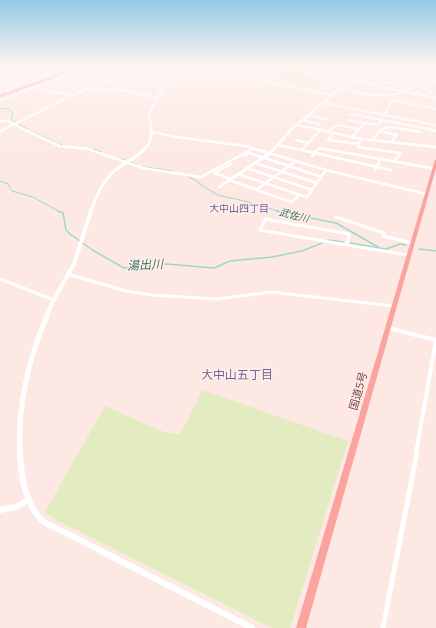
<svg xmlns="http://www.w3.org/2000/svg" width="436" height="628" viewBox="0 0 436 628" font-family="Commissioner,'Noto Sans JP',sans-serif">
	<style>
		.green { fill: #e3ebc1 }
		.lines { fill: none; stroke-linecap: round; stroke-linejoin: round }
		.stream-far1 { stroke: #9dd9ca; stroke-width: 1 }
		.stream { stroke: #9dd9ca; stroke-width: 1.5 }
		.minor-tunnel { stroke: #dbc0bd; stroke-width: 2; stroke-dasharray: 2 1; stroke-linecap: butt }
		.minor-far4 { stroke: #fff; stroke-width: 2 }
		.minor-far3 { stroke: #fff; stroke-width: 2.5 }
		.minor-far2 { stroke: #fff; stroke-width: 3 }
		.minor-far1 { stroke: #fff; stroke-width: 4 }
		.minor { stroke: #fff; stroke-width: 5 }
		.tertiary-far4 { stroke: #fff; stroke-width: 2.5 }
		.tertiary-far3 { stroke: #fff; stroke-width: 3 }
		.tertiary-far2 { stroke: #fff; stroke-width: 4 }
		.tertiary-far1 { stroke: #fff; stroke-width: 5 }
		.tertiary { stroke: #fff; stroke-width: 6 }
		.trunk { fill: #fba49f; fill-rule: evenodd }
		.motorway { fill: #f998a5; fill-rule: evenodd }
		.labels { text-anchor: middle; stroke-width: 3; stroke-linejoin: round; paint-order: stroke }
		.far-neighbourhood-label { font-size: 10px; fill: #716399; stroke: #ffeee9 }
		.far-water-label { font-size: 10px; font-style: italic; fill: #397466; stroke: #ffeee9 }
		.street-label { font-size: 11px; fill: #75484a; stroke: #ffeee9 }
		.water-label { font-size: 12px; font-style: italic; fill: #397466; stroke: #ffeee9 }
		.neighbourhood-label { font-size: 12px; fill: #716399; stroke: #ffeee9 }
	</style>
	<rect width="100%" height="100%" fill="#fde8e3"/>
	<g class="green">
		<polygon points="291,71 318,78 321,80 310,88 305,88 273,81 285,72"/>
		<polygon points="202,390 348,441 290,628 272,628 56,520 45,512 105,406 164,432 179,434 184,428"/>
	</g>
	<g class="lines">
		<g class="stream-far1">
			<polyline points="0,108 8,109 13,112 11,119 27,129"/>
			<polyline points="30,131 55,142"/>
			<polyline points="57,143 62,145"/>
			<polyline points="93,149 101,152"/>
			<polyline points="121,159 125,160"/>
			<polyline points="130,162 137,165"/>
			<polyline points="144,167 172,171"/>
			<path d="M188,176C197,181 205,188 214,193C223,198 234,198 244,201C258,204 270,210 283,212"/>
			<polyline points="0,181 8,184 12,191 33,197 60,212"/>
		</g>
		<g class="stream">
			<polyline points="58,211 63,213 66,230 70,234 94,251 124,268 167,264 214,268 230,261 272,257 302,251 322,243"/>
			<polyline points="276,211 336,223 378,247"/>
			<polyline points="328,240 343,242"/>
			<polyline points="350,243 386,249 400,244 406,245"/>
			<polyline points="419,249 436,251"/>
		</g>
		<polyline class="minor-tunnel" points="2,93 9,95"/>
		<g class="minor-far4">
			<polyline points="183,67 241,76 332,95"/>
			<polyline points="358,67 376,70"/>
			<polyline points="312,70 316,67"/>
			<polyline points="324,71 329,67"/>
			<polyline points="337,72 343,67"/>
			<polyline points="344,73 436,74"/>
			<polyline points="371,74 405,80 397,85 380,81 387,77"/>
			<polyline points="427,80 436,81"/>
			<path d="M356,81L350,85L349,89C366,96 385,98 403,92C411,89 417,84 427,85"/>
			<polyline points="90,88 120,90 158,98"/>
			<polyline points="38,89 71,95"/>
			<polyline points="0,92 62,67"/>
			<polyline points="416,93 426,88 434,91 426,95"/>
			<polyline points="0,101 84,67"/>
			<polyline points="324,103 436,125"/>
			<polyline points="351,114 433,130"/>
			<polyline points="307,115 329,120"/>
			<polyline points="384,115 392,100 436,109"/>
			<polyline points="302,120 319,124"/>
			<polyline points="348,120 378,125 382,121"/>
			<polyline points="0,121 8,121 25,130"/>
			<polyline points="296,125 321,130"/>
			<polyline points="330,130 337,125 359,129"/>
			<polyline points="358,130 365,123"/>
			<polyline points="381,130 388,127 410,130"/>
		</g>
		<g class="minor-far3">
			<polyline points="23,129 60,146 88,149 143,168 201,177 254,148"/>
			<polyline points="316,129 361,139 436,147"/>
			<polyline points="403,129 420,132"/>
			<polyline points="428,129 436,131"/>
			<polyline points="329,131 331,129"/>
			<polyline points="380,131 382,129"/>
			<polyline points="152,132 176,137 245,146 326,170 426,194"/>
			<polyline points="334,133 328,140 359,144"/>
			<polyline points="352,137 359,129"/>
			<polyline points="361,139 358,147 401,153 395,160"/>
			<polyline points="296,140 309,143"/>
			<polyline points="372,140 380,131 397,135 391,142"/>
			<polyline points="278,145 315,153 319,148 436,169"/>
			<polyline points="302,150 320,130"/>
			<polyline points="245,156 249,153 322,177"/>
			<polyline points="312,156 315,153 391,170"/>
			<polyline points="255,163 317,183"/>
			<polyline points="231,164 214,173 231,179"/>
			<polyline points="247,168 312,190"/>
			<polyline points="375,170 381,158"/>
			<polyline points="238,174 300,195"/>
			<polyline points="229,180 291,202 300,195 307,197 326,170"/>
			<polyline points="256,190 296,161"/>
		</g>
		<g class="minor-far2">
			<polyline points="336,217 384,233 383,236 412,243"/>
			<polygon points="265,219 349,234 347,245 260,230"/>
			<polyline points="347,245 408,255"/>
			<polyline points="68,274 126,291 152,295 217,299 271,292 394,306"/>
			<polyline points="0,279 54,300"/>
		</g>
		<polyline class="minor-far1" points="388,328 436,340 416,453"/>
		<polyline class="minor" points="383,628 417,452"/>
		<g class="tertiary-far4">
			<polyline points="347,79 436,98"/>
			<polyline points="3,130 76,93 154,67"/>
			<polyline points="151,130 149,113 175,67"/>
			<polyline points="291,130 347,82 344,73 308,70 297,67"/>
		</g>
		<g class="tertiary-far3">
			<polyline points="0,132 5,129"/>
			<polyline points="219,187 270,153 292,129"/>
			<path d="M91,212C95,198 102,183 112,173C125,160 155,153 151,129"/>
		</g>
		<polyline class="tertiary-far2" points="46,317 53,301 74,264 91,211"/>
		<path class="tertiary-far1" d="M20,453C17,407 29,357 47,316"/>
		<g class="tertiary">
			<path d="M20,452C21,474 24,499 39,517C43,523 53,527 60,530L252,628"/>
			<polyline points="0,510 16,507 25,502"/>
		</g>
		<polygon class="trunk" points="435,160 436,160 436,168 306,628 296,628"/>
		<polygon class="motorway" points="71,67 75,67 52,79 0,97 0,95 50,77"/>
	</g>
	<linearGradient id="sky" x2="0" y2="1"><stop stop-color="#94c8e2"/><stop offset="0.43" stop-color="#fef5f2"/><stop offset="1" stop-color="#fef5f2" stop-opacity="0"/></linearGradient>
	<rect width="436" height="155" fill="url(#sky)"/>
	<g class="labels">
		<g class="far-neighbourhood-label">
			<text x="239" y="212">大中山四丁目</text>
		</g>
		<g class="far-water-label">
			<text transform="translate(294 215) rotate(14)" y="4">武佐川</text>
		</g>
		<g class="street-label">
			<text transform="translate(358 391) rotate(-74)" y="4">国道5号</text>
		</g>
		<g class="water-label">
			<text transform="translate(145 265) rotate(-3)" y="4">湯出川</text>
		</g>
		<g class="neighbourhood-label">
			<text x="237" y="379">大中山五丁目</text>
		</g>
	</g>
</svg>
